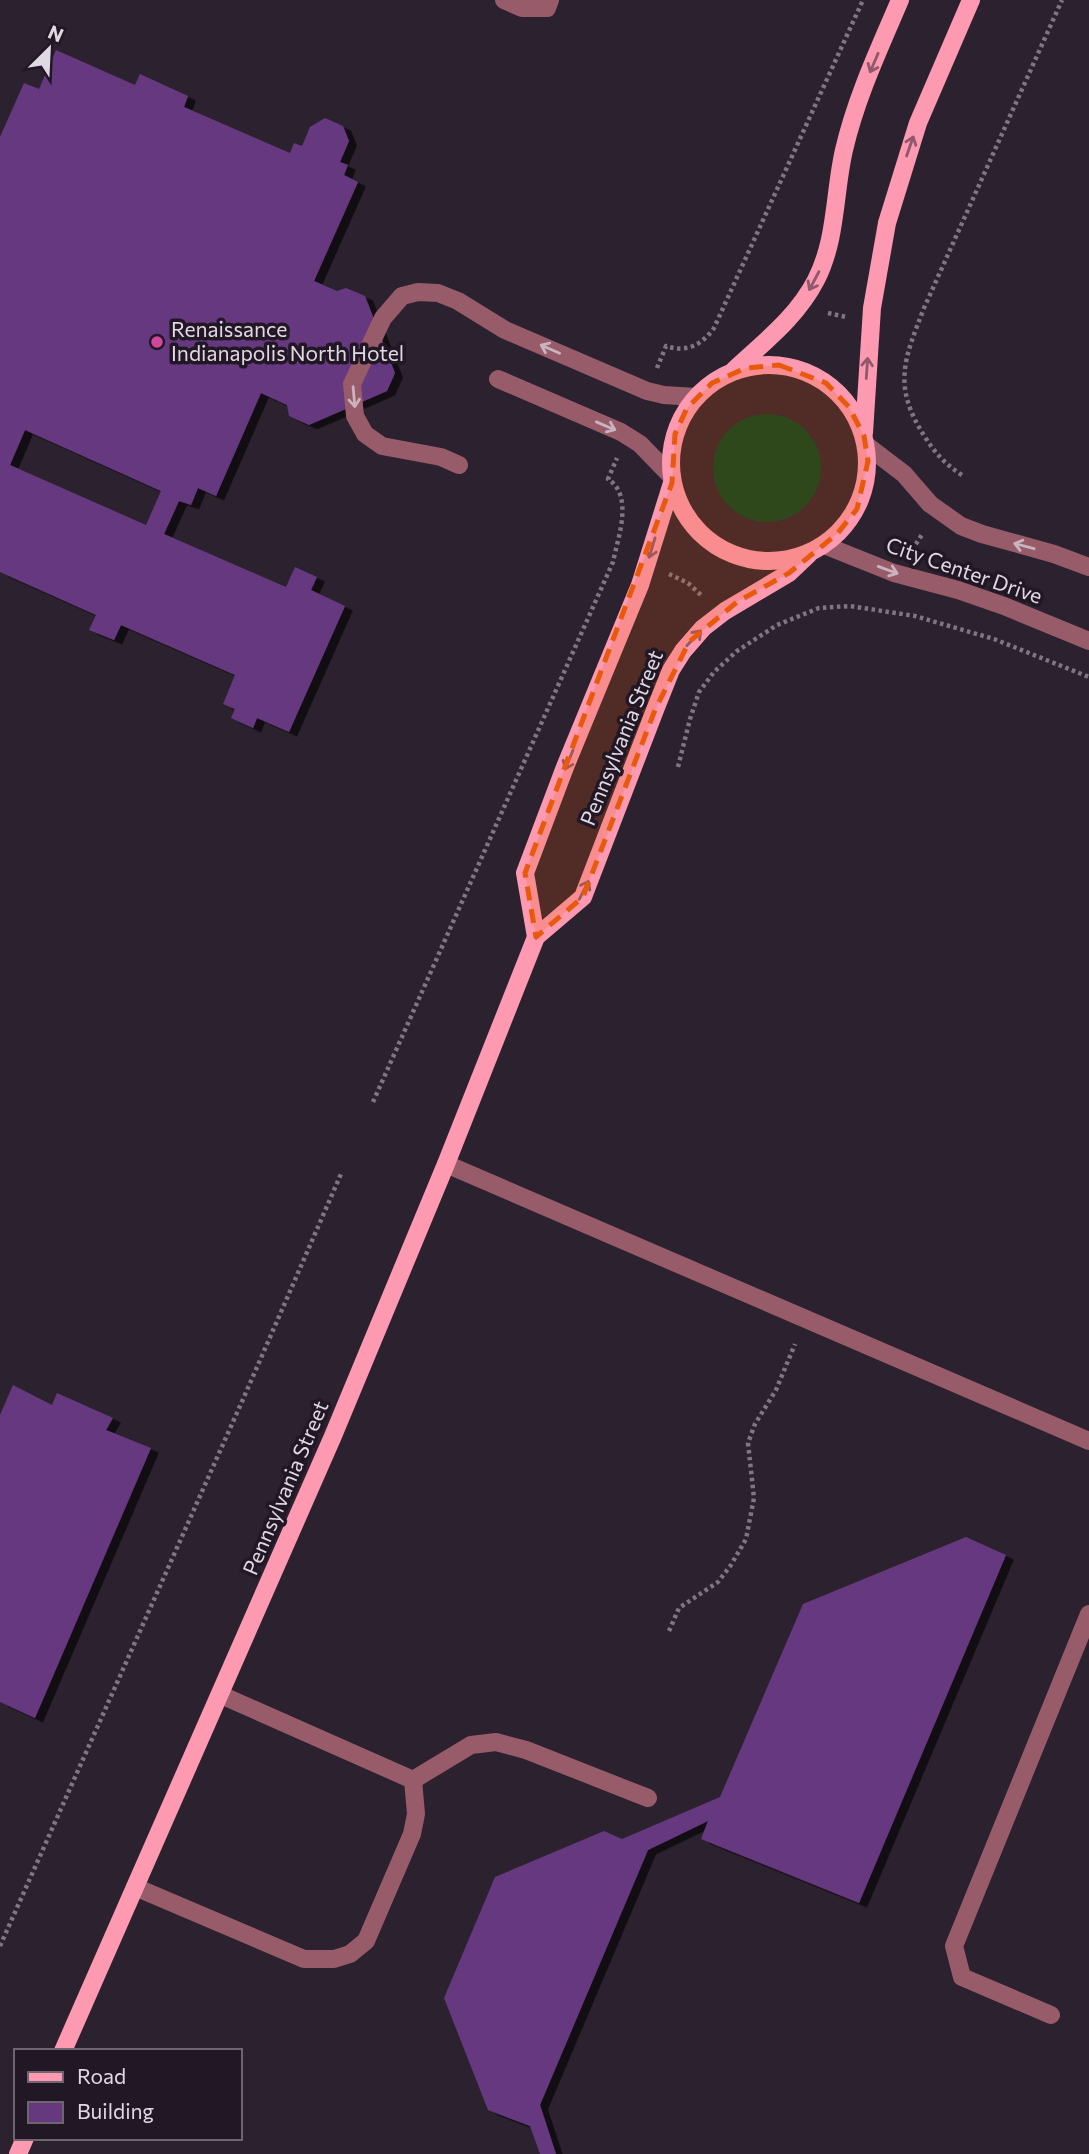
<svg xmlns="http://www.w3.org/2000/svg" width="1089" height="2154" viewBox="0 0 1089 2154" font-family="Commissioner,sans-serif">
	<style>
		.green { fill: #004421 }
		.building { fill: #66397f; fill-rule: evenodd; filter: url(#shadow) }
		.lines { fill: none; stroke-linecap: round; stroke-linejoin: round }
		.path { stroke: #7f7682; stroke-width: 4.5; stroke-dasharray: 3.5 3.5; stroke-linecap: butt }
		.minor { stroke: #985b6a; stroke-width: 18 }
		.major { stroke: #fd99b1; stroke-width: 18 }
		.oneway { stroke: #90586b }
		.oneway2 { stroke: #cab3bf }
		.marked { fill: #e8590c; fill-opacity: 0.2; stroke: #e8590c; stroke-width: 5; stroke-dasharray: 14 9; stroke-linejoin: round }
		.hotel-dot { fill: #d1479c; stroke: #221725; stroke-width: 2.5 }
		.labels { text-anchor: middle; stroke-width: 7; stroke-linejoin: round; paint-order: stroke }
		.poi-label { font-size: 21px; fill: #e0d9e3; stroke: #221725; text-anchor: start }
		.street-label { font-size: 21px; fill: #e0d9e3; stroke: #221725 }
	</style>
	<defs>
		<filter id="shadow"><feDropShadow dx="8" dy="4.5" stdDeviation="0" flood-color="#0009"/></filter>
	</defs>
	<rect width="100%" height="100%" fill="#2c212f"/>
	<circle class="green" cx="767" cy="468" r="54"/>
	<g class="building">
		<path d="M56,50L135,85L140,74L188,96L184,107L290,153L294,143L302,146L310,127L325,118L343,126L349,141L340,162L348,165L344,175L358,182L314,281L337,291L346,288L365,296L395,373L387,391L309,425L289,416L287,405L261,393L216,496L198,488L191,505L179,501L164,534L286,587L295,567L317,577L311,590L345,606L289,732L257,718L253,728L231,718L235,709L223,704L235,675L121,625L114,640L89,630L96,615L0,572V137L24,83L39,89ZM25,430L161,491L146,525L10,465Z"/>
		<polygon points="13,1385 52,1405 57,1393 113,1418 106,1430 151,1448 35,1718 0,1702 0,1415"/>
		<polygon points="966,1537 1006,1555 859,1903 701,1839 708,1821 648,1850 540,2105 556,2154 540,2154 530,2126 488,2110 444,1998 495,1877 604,1831 622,1839 720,1797 803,1604"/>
	</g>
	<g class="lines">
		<g class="path">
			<polyline points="828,313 846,317"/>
			<path d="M657,368L666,346C686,353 702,345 714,328L863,0"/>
			<path d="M962,475C946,465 935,453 925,437C892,386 904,360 924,308L1062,0"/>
			<polyline points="912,550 923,533"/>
			<polyline points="669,574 688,583 702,596"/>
			<polyline points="678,767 690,719 699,692 714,672 737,651 777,625 819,608 850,606 915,616 994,639 1089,677"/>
			<path d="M373,1102L613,562C618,537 634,496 608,479L617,458"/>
			<polyline points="669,1631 679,1608 718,1582 731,1565 746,1539 754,1498 748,1443 755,1424 776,1390 795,1344"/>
			<polyline points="0,1946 244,1397 341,1174"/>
		</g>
		<g class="minor">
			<polyline points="504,0 522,8 547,8 550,0"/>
			<polyline points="498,379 621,432 640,444 671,476"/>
			<polyline points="866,445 904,474 930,504 961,526 982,534 1054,554 1089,567"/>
			<polyline points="459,465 441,457 382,446 365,434 355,416 352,384 383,318 402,296 418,292 438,293 458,301 505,330 647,391 664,395 696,397"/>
			<polyline points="824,545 894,573 958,590 1004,606 1089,641"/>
			<polyline points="446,1164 1089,1441"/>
			<polyline points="221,1695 413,1780 471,1745 496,1742 526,1750 648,1798"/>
			<polyline points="135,1887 304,1959 334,1959 350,1954 366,1941 412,1834 416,1814 413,1780"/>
			<polyline points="1051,2015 962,1977 954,1946 1089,1614"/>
		</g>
		<g class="major">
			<circle cx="769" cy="463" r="98"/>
			<path d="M734,370C764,342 797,317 816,280C837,239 834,193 844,150C856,98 879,49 900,0"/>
			<polyline points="864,433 872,308 887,223 918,123 971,0"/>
			<polyline points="536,937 525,873 565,767 640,585 672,483"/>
			<polyline points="63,2051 333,1436 446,1164 536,937 583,897 655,710 671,670 683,651 703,628 725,611 789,573 809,554"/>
			<polyline points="18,2154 25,2138"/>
		</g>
	</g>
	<defs><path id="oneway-shaft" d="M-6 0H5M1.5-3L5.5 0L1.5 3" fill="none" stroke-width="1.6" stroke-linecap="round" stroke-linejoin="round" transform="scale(1.75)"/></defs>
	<g class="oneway">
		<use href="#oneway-shaft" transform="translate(874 63) rotate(113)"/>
		<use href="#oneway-shaft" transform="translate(910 146) rotate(-71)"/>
		<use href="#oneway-shaft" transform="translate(814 281) rotate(118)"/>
		<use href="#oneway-shaft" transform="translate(867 368) rotate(-86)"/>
		<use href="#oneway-shaft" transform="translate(652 548) rotate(107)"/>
		<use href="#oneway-shaft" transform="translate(694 638) rotate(-47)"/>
		<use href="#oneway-shaft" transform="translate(569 760) rotate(112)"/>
		<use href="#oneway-shaft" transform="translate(584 890) rotate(-63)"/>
	</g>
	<g class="oneway2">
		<use href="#oneway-shaft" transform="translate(550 349) rotate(-156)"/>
		<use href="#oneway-shaft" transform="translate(354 397) rotate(85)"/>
		<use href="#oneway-shaft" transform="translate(606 426) rotate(23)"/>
		<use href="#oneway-shaft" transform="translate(1024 546) rotate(-165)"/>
		<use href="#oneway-shaft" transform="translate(888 570) rotate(20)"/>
	</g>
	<path class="marked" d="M779,365L826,383L849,407L864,436L868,461L857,509L837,534L789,573L737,602L689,642L655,710L583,897L536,937L525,873L672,483L675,434L687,408L712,383L746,368Z"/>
	<circle class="hotel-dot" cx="157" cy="342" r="7"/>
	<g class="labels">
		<g class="poi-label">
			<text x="171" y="337">Renaissance<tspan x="171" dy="24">Indianapolis North Hotel</tspan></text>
		</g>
		<g class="street-label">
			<text transform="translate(964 571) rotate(19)" y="7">City Center Drive</text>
			<text transform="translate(622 738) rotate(-68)" y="7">Pennsylvania Street</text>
			<text transform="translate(286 1488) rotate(-67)" y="7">Pennsylvania Street</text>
		</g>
	</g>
	<rect x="14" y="2049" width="228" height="91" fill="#221725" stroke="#6e6571" stroke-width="2"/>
	<rect x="28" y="2072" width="35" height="10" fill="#fd99b1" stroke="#6e6571" stroke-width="2"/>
	<text x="77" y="2084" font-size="21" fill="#e0d9e3">Road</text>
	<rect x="28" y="2102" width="35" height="21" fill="#66397f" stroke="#6e6571" stroke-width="2"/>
	<text x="77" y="2119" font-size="21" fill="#e0d9e3">Building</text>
	<g transform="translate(49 49) rotate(24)" stroke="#221725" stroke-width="5" paint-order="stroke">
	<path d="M0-5L12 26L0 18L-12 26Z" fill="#e0d9e3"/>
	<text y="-10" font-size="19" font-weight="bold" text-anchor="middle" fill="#e0d9e3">N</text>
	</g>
</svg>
